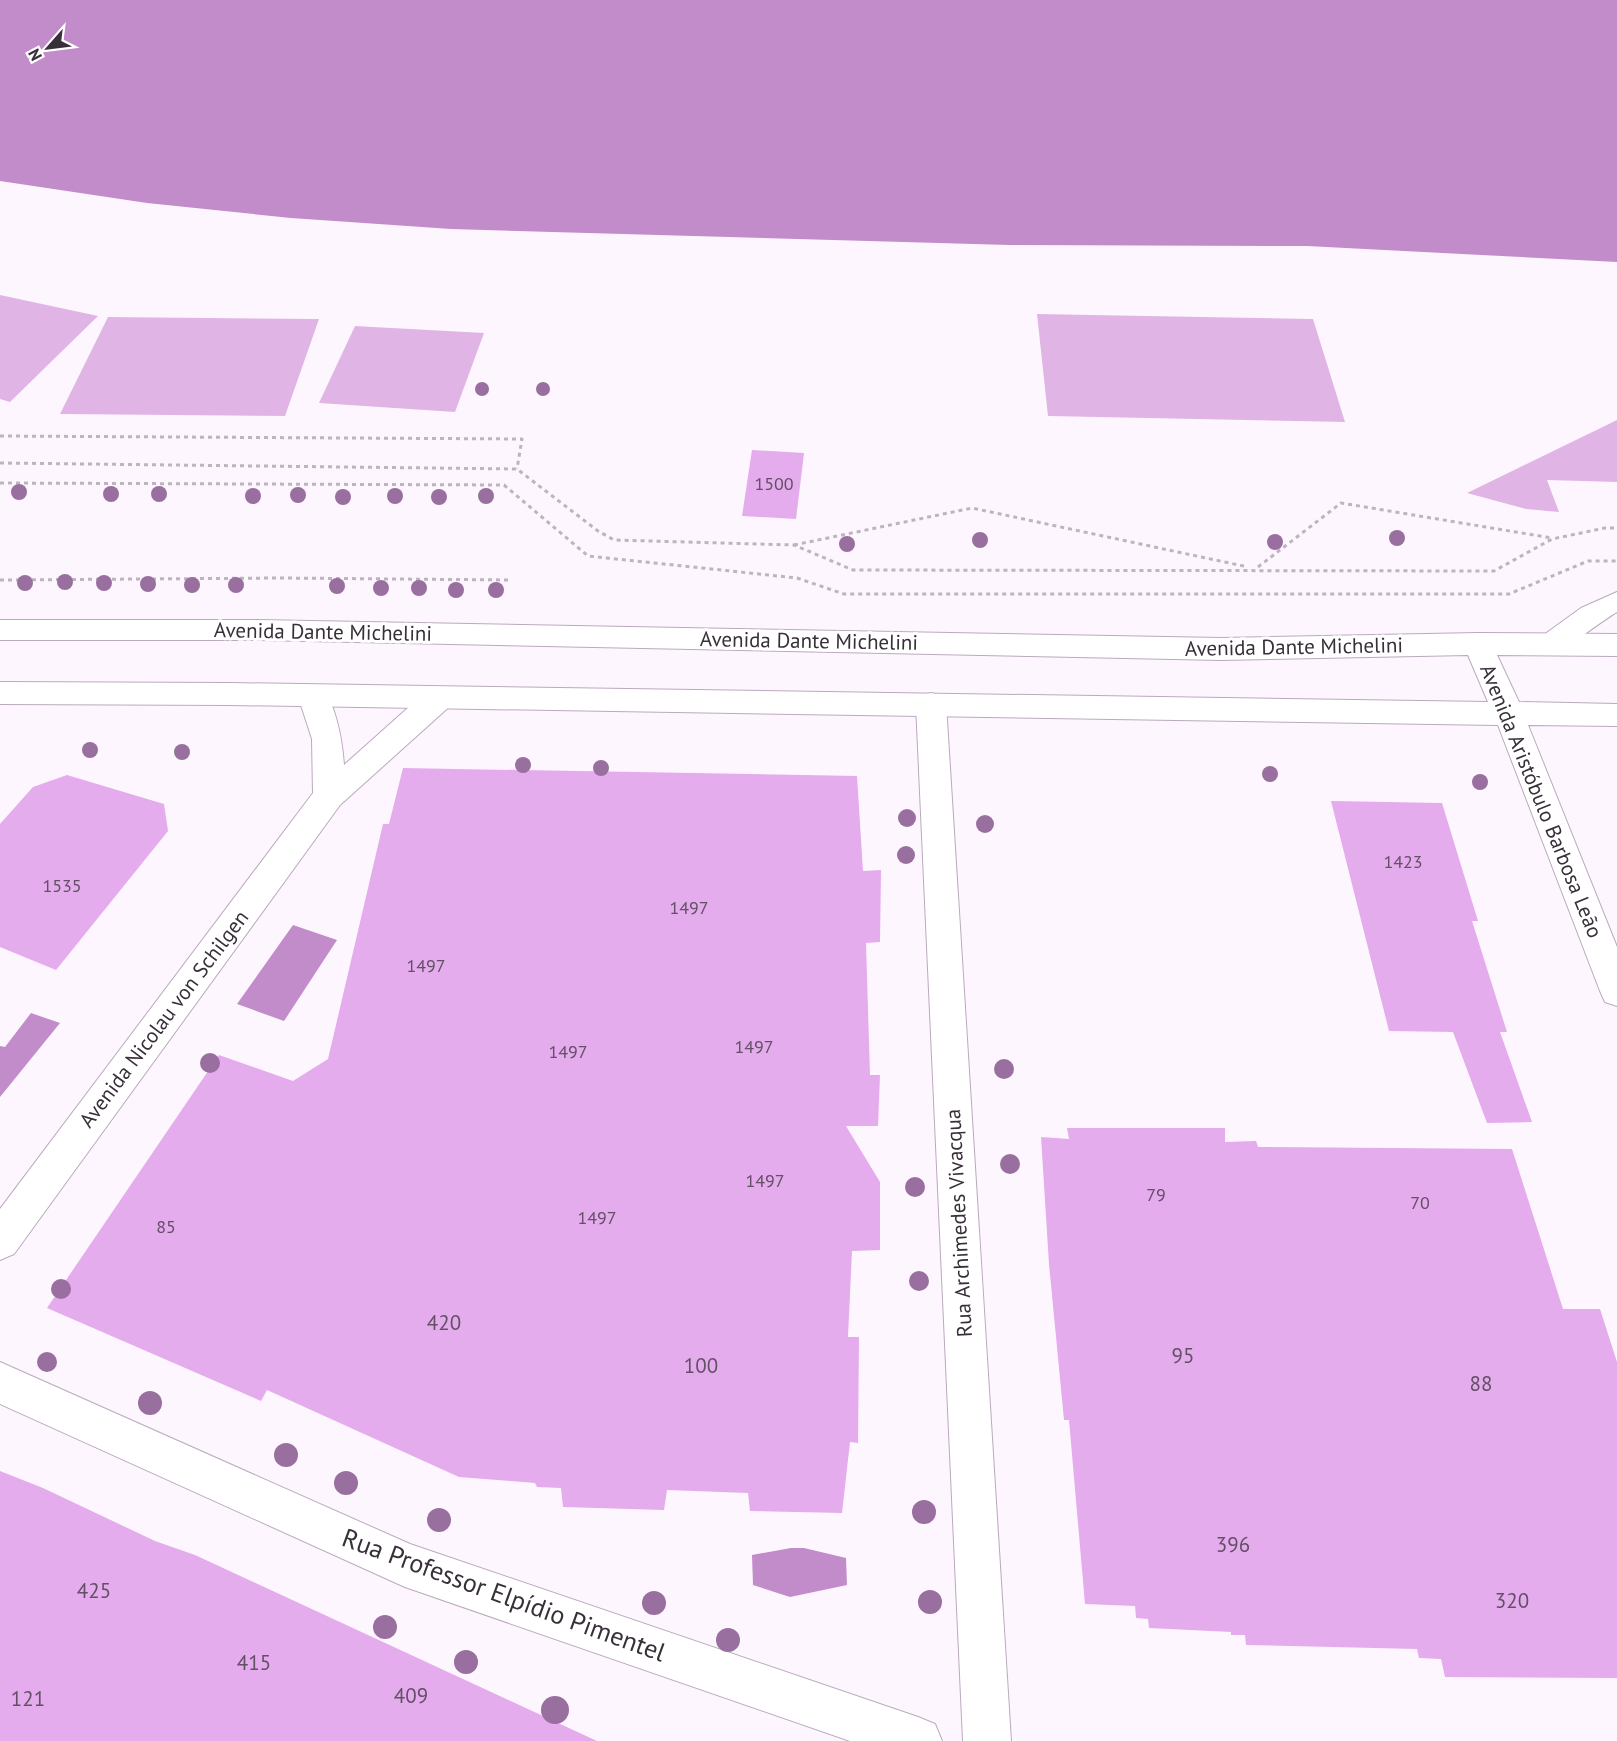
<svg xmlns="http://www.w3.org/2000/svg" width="1617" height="1741" viewBox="0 0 1617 1741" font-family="'PT Sans',sans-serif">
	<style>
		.green { fill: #e0b5e6 }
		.water { fill: #c28cca }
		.building { fill: #e4acec }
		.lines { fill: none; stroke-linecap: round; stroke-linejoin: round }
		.lane-casing { stroke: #bba9be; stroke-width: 2 }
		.street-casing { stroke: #bba9be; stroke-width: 2 }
		.secondary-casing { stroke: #bba9be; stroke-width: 2 }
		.path { stroke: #bdb5be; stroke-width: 3; stroke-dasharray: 4 4; stroke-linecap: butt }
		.lane { fill: #fff; fill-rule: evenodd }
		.street { fill: #fff; fill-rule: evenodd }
		.secondary { fill: #fff; fill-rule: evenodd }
		.tree { fill: #986f9e }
		.labels { text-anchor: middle; stroke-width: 6; stroke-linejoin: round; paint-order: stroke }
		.number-label { font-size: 18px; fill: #634f66 }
		.street-label { font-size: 21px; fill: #383039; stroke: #fff }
		.near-number-label { font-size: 21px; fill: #634f66 }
		.near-street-label { font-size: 26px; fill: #383039; stroke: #fff }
	</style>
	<rect width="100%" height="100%" fill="#fef6ff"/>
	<g class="green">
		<polygon points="0,295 98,316 10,402 0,399"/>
		<polygon points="1037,314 1313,319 1345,422 1048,416"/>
		<polygon points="108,317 319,319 285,416 60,414"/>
		<polygon points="355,326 484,333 455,412 319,403"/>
		<polygon points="1617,420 1617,482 1547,480 1559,512 1526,509 1467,493"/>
	</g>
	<g class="water">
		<polygon points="0,0 1617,0 1617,262 1307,246 1009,245 451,229 291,218 147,203 0,181"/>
		<polygon points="293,925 337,940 284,1021 237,1004"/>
		<polygon points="31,1013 60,1023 0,1097 0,1046 5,1047"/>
		<polygon points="791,1548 804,1548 846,1558 847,1585 790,1597 753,1585 752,1555"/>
	</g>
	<g class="building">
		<polygon points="752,450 804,453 796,519 742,516"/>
		<polygon points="403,768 857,776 863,871 881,870 880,942 866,943 870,1075 880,1075 878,1126 846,1126 880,1182 880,1250 852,1251 848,1337 859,1337 858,1443 850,1442 842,1513 750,1511 748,1493 667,1490 664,1510 563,1507 561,1488 537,1487 535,1483 459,1477 267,1390 261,1401 47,1308 219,1055 293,1081 328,1059 383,824 389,824"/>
		<polygon points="67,775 164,804 168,831 56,970 0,947 0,824 33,787"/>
		<polygon points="1331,801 1442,803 1478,921 1472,921 1507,1032 1500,1032 1532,1122 1487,1123 1453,1032 1389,1031"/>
		<polygon points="1067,1128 1225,1128 1225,1142 1256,1141 1258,1147 1512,1149 1563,1309 1600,1309 1617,1362 1617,1678 1445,1677 1441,1659 1419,1658 1417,1649 1246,1645 1245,1635 1231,1635 1231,1632 1149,1628 1148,1619 1136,1618 1135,1606 1085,1604 1069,1420 1064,1420 1049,1264 1041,1137 1069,1139"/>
		<polygon points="0,1471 43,1488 155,1541 195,1555 597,1741 0,1741"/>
	</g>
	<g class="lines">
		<g class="lane-casing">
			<path id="lane" d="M1617,592V612C1604,619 1560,654 1550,654C1547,654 1544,652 1541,651L1537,644L1541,637L1581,608Z"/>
		</g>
		<g class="street-casing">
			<g id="street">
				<path d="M313,685L324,688C337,712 342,738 344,765L428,690L439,687L450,690L454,698L450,706L340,805L14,1254L0,1260V1209L313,793L312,739L298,696L302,688Z"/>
				<polygon points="931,693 942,696 946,704 1011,1741 963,1741 916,704 920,696"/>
				<polygon points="0,1362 410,1544 918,1717 935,1724 942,1741 850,1741 405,1587 0,1404"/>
			</g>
		</g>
		<g class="secondary-casing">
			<polygon id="secondary" points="0,620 259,620 1221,638 1478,633 1617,634 1617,656 1497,655 1519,702 1617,704 1617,726 1528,725 1617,947 1617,1006 1605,1002 1600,991 1498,725 231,705 0,704 0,682 231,683 1488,702 1468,655 1221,660 259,640 0,640"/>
		</g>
		<g class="path">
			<polyline points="0,436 522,439 517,469"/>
			<polyline points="0,463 517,469 598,531 614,540 794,545 853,570 1494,571 1552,539 1605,528 1617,528"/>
			<polyline points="0,483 504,485 588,556 797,578 844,594 1509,594 1588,561 1617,561"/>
			<polyline points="794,545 972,508 1248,567"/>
			<polyline points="1258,567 1341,503 1552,538"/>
			<polyline points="0,580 281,578 512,580"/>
		</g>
		<use href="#lane" class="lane"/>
		<use href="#street" class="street"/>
		<use href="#secondary" class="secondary"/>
	</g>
	<g class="tree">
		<circle cx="482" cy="389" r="7"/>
		<circle cx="543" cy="389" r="7"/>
		<circle cx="19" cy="492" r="8"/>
		<circle cx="111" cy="494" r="8"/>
		<circle cx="159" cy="494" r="8"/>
		<circle cx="298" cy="495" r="8"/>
		<circle cx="253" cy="496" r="8"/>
		<circle cx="395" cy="496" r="8"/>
		<circle cx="486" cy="496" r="8"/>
		<circle cx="343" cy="497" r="8"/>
		<circle cx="439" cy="497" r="8"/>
		<circle cx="1397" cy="538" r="8"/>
		<circle cx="980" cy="540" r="8"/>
		<circle cx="1275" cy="542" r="8"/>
		<circle cx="847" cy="544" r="8"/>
		<circle cx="65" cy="582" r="8"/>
		<circle cx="25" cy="583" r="8"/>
		<circle cx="104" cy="583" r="8"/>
		<circle cx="148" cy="584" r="8"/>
		<circle cx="192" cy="585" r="8"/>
		<circle cx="236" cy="585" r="8"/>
		<circle cx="337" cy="586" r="8"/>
		<circle cx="381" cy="588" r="8"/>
		<circle cx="419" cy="588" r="8"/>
		<circle cx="456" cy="590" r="8"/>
		<circle cx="496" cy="590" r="8"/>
		<circle cx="90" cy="750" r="8"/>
		<circle cx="182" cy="752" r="8"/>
		<circle cx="523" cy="765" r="8"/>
		<circle cx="601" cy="768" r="8"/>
		<circle cx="1270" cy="774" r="8"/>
		<circle cx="1480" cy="782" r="8"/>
		<circle cx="907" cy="818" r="9"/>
		<circle cx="985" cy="824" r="9"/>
		<circle cx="906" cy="855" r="9"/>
		<circle cx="210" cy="1063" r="10"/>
		<circle cx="1004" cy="1069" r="10"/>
		<circle cx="1010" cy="1164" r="10"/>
		<circle cx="915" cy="1187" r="10"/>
		<circle cx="919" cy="1281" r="10"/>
		<circle cx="61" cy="1289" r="10"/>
		<circle cx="47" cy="1362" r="10"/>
		<circle cx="150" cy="1403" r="12"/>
		<circle cx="286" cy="1455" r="12"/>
		<circle cx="346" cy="1483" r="12"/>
		<circle cx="924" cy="1512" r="12"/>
		<circle cx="439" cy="1520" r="12"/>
		<circle cx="930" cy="1602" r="12"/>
		<circle cx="654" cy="1603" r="12"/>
		<circle cx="385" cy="1627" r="12"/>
		<circle cx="728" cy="1640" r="12"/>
		<circle cx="466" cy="1662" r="12"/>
		<circle cx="555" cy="1710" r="14"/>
	</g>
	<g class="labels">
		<g class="number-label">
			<text x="774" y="490">1500</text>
			<text x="1403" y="868">1423</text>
			<text x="62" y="892">1535</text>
			<text x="689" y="914">1497</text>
			<text x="426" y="972">1497</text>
			<text x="754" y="1053">1497</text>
			<text x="568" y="1058">1497</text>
			<text x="765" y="1187">1497</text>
			<text x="1156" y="1201">79</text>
			<text x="1420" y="1209">70</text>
			<text x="597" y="1224">1497</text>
			<text x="166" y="1233">85</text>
		</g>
		<g class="street-label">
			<text transform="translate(323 632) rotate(1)" y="7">Avenida Dante Michelini</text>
			<text transform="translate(809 641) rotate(1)" y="7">Avenida Dante Michelini</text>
			<text transform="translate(1294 647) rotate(-1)" y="7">Avenida Dante Michelini</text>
			<text transform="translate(1541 801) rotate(68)" y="7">Avenida Aristóbulo Barbosa Leão</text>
			<text transform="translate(164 1019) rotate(-53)" y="7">Avenida Nicolau von Schilgen</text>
			<text transform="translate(959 1223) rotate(-93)" y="7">Rua Archimedes Vivacqua</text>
		</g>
		<g class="near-number-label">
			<text x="444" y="1330">420</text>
			<text x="1183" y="1363">95</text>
			<text x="701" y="1373">100</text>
			<text x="1481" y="1391">88</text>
			<text x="1233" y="1552">396</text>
			<text x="94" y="1598">425</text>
			<text x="1512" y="1608">320</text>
			<text x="254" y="1670">415</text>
			<text x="411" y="1703">409</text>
			<text x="28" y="1706">121</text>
		</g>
		<g class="near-street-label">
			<text transform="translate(504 1595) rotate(20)" y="9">Rua Professor Elpídio Pimentel</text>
		</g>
	</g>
	<g transform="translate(48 48) rotate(242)" stroke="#ffffff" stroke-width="4.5" paint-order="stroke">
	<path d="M0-4.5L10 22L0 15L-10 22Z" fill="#383039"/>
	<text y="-9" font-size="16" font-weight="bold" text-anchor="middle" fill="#383039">N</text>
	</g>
</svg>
